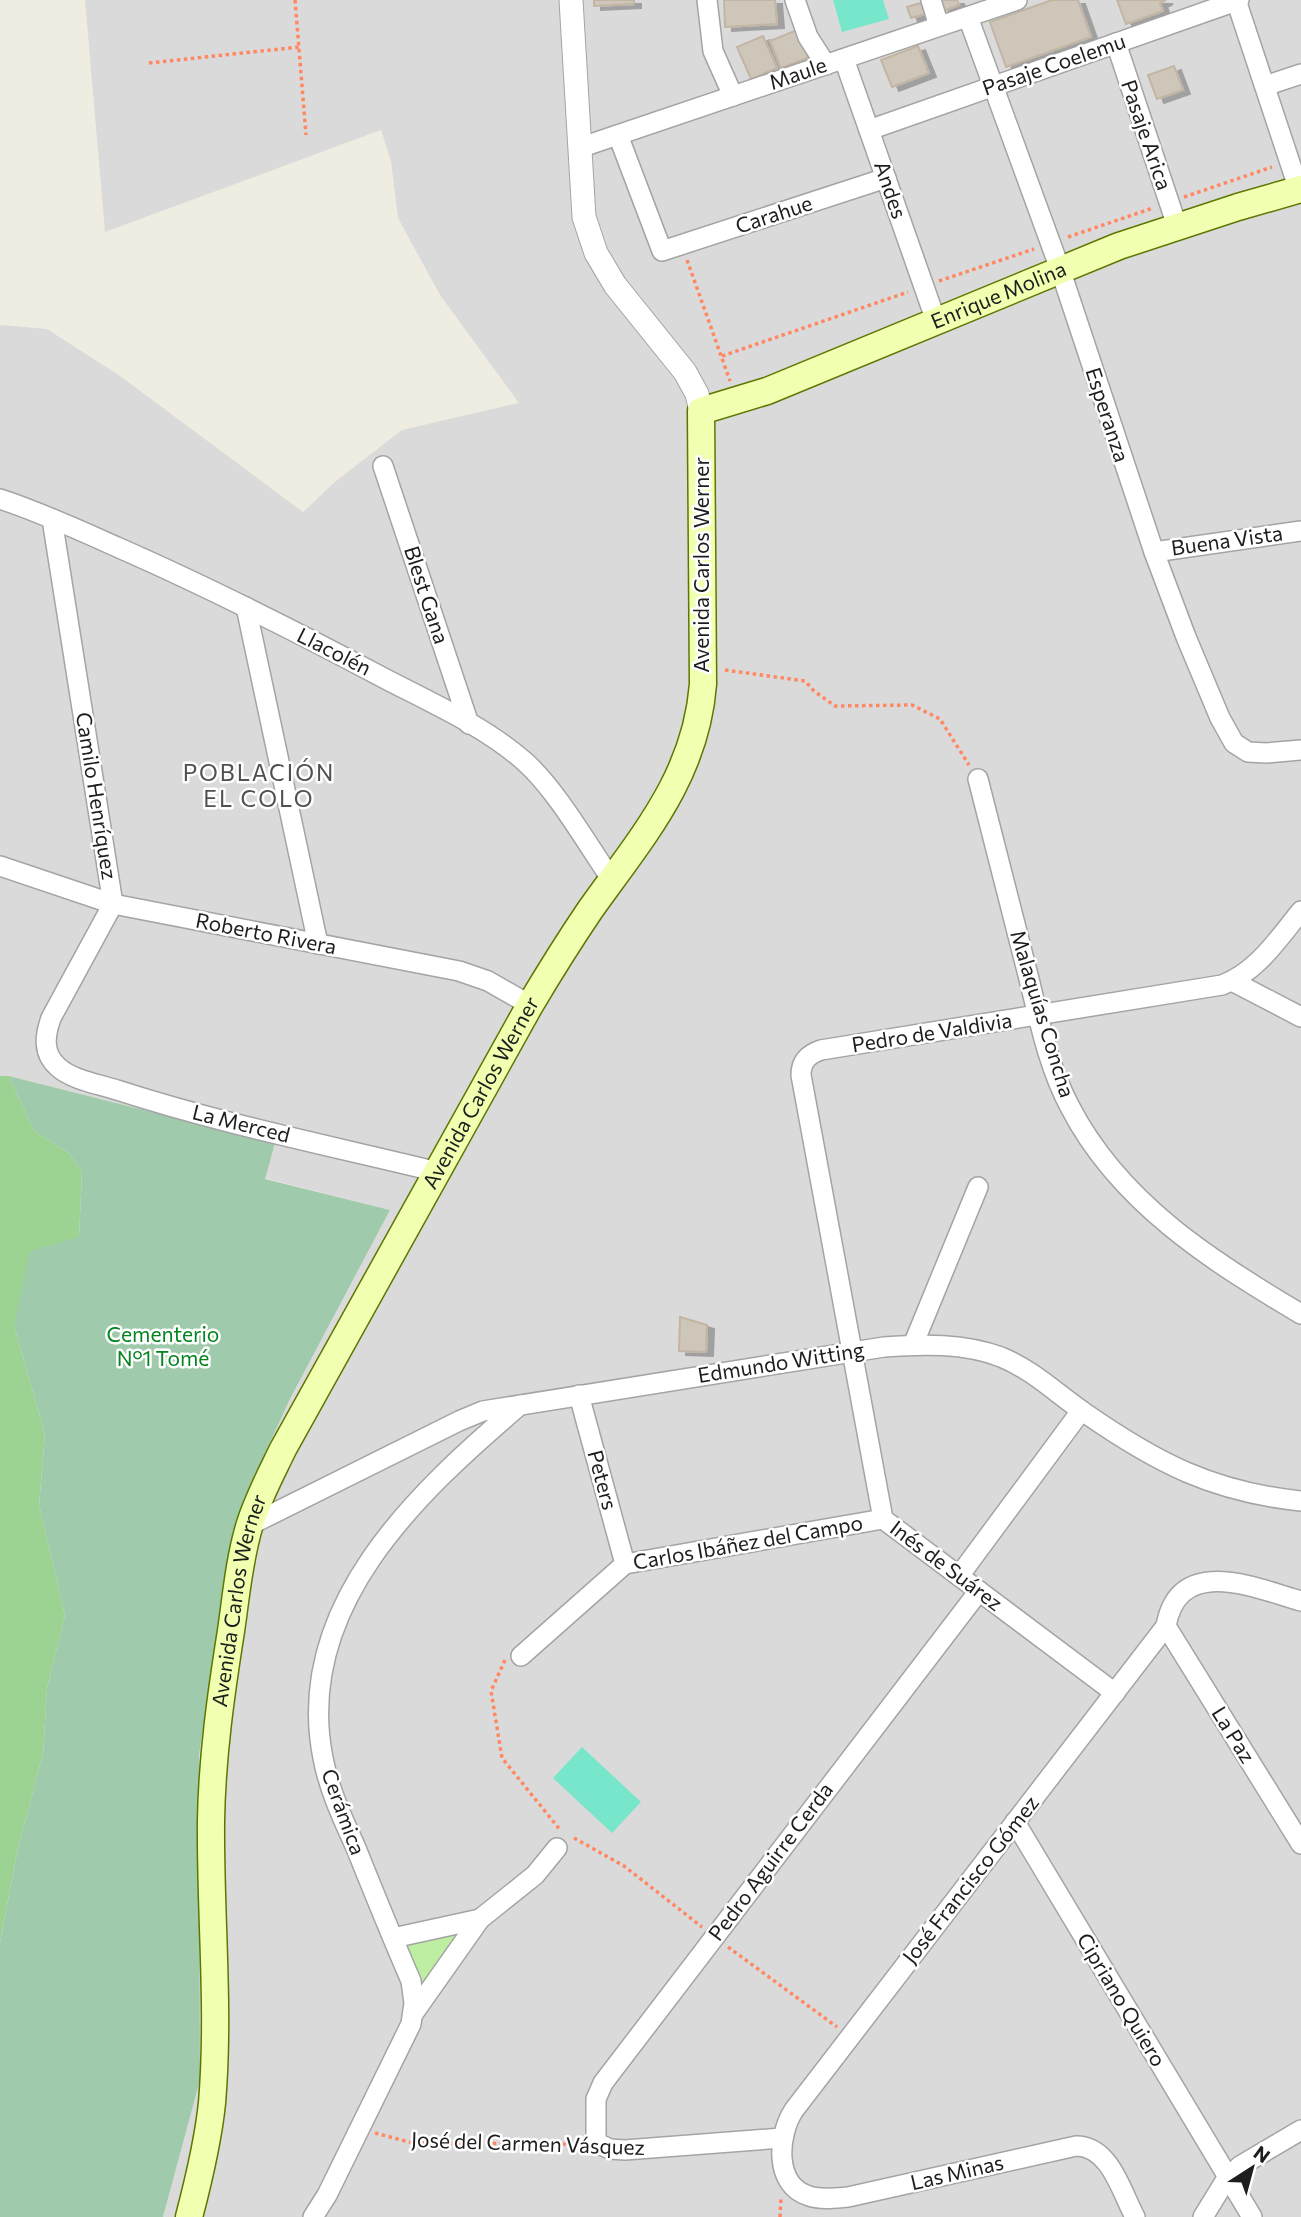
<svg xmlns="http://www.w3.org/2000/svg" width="1301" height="2217" viewBox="0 0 1301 2217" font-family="Commissioner,sans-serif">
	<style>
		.residential { fill: #dbdada }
		.grass { fill: #bdeea2 }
		.forest { fill: #9cd292 }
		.cemetery { fill: #a0caac }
		.pitch { fill: #78e6ca }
		.building { fill: #cfc6ba; stroke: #c2b5a3; stroke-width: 2; filter: url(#shadow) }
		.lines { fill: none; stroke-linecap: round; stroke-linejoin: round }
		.minor-casing { stroke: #a4a4a4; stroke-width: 22 }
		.tertiary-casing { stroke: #a4a4a4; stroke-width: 25 }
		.secondary-casing { stroke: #5a7800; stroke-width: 29 }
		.path { stroke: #ff8863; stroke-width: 3.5; stroke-dasharray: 3.5 3.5; stroke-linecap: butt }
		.minor { stroke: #fff; stroke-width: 19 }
		.tertiary { stroke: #fff; stroke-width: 23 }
		.secondary { stroke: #f0ffb0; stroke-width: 26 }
		.labels { text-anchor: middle; stroke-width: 5; stroke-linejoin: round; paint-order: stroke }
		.street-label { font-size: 21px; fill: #1d1d1d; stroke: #fff }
		.park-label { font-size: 21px; fill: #02841e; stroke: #fff }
		.neighbourhood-label { font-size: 23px; letter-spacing: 2px; fill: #505050; stroke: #fff }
	</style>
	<defs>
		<filter id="shadow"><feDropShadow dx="7" dy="4" stdDeviation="0" flood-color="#0004"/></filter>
	</defs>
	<rect width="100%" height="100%" fill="#efece1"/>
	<polygon class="residential" points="85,0 1301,0 1301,2217 163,2217 200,2080 199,1755 233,1540 243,1501 290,1399 390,1210 264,1178 275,1143 9,1076 0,1076 0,325 47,329 120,376 303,512 336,481 402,430 519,403 440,295 398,218 391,161 381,130 105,232"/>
	<polygon class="grass" points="462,1928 425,1988 402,1942"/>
	<polygon class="forest" points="0,1076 9,1076 34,1131 69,1153 82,1172 79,1237 14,1326 45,1434 39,1505 65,1615 47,1688 43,1754 18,1848 0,1942"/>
	<polygon class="cemetery" points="9,1076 275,1143 265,1179 390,1210 290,1399 243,1501 233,1540 199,1755 200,2080 163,2217 0,2217 0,1942 18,1848 43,1754 47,1688 65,1615 39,1505 45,1434 14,1326 30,1251 79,1237 82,1172 69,1153 34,1131"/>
	<g class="pitch">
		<polygon points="833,0 883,0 889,19 842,32"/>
		<polygon points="582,1747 641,1802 612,1833 553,1778"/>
	</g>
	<g class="building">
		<polygon points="594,0 634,0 634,4 594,6"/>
		<polygon points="724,0 775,0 777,24 725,27"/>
		<polygon points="939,0 957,0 959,5 943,11"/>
		<polygon points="1052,0 1078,0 1091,37 1006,67 990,22"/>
		<polygon points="1117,0 1166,0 1160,3 1163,11 1126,24"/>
		<polygon points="921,3 925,14 911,18 907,7"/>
		<polygon points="797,30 808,58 781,68 770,41"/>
		<polygon points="763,36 777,68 751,79 737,47"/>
		<polygon points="918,46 929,73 892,87 881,60"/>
		<polygon points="1174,66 1183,90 1157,99 1148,75"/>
		<polygon points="680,1317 707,1325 706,1352 679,1351"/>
	</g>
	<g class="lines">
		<g class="minor-casing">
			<g id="minor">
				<polyline points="707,0 713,51 733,96"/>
				<polyline points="795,0 808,37 826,65"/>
				<polyline points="931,0 939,26"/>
				<polyline points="1236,0 1299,190"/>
				<polyline points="968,17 1060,269 1154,552 1186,637 1220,718 1234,743 1248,752 1266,753 1301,750"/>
				<polyline points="1116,43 1177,226"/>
				<polyline points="844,59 936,321"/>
				<polyline points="1265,86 1301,74"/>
				<polyline points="869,130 1239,0"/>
				<polyline points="618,135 662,251 886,178"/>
				<polyline points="579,148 1017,0"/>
				<polyline points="383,466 469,724"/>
				<path d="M0,499C40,512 79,530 117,547C206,586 293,630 378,675C427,701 483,725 524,761C556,789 587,844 612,880"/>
				<path d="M52,519L113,904L51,1018C45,1035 42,1053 58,1067C72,1080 99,1084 117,1090C222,1124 331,1146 438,1172"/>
				<polyline points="1154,552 1301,531"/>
				<polyline points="246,607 318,944"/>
				<path d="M978,779C995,844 1011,910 1028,975C1039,1019 1048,1066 1070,1107C1119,1202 1211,1261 1301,1314"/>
				<polyline points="0,866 113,904 459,971 488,981 530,1005"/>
				<polyline points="1232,981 1301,1017"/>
				<polyline points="913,1345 978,1187"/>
				<polyline points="579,1395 625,1564"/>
				<path d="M250,1525L459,1421L483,1411L884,1347C923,1344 964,1343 1001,1357C1033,1370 1057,1394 1085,1413C1157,1463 1213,1492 1301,1501"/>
				<polyline points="959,1576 1081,1411"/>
				<polyline points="1166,1626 1301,1844"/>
				<polyline points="521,1656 625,1564 883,1519"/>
				<path d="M1115,1693L883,1519L801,1075C801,1061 809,1054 821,1050L1222,985C1257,972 1278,939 1301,911"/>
				<polyline points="1015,1822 1252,2217"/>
				<polyline points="393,1938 480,1919"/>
				<polyline points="413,2014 480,1919 535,1875 557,1848"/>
				<polyline points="782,2138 625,2150 610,2149 599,2144 596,2140 596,2099 603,2083 979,1591"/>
				<path d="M313,2217L327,2195L411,2024L414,2003L411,1981C392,1937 374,1893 356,1848C343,1819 329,1790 323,1758C293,1607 417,1493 520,1405"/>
				<path d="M1135,2217C1121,2191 1110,2146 1076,2146L848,2197C835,2198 821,2200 809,2196C773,2185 778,2134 794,2110L1166,1626C1179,1554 1255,1588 1301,1601"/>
				<polyline points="1203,2217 1227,2178 1240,2166 1301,2130"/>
			</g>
		</g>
		<g class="tertiary-casing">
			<polyline id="tertiary" points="571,0 584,217 596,253 615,285 685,372 697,394 701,411"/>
		</g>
		<g class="secondary-casing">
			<g id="secondary">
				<path id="s1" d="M189,2217C199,2179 208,2142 212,2103C220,2009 210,1915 211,1821C212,1757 221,1694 231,1631C236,1597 239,1561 249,1527C257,1500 271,1474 283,1449L530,1005C549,973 569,941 590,910C641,838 696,777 703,684L701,411L767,391L1119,246L1238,207L1301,189"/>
			</g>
		</g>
		<g class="path">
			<polyline points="295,0 306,135"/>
			<polyline points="149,63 299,47"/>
			<polyline points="1184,197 1272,167"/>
			<polyline points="1068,237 1153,208"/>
			<polyline points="687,260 730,381"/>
			<polyline points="939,281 1034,249"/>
			<polyline points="722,356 908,292"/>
			<polyline points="725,670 805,681 814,691 835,706 912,705 940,719 969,765"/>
			<polyline points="505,1660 491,1691 502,1758 561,1831"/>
			<polyline points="574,1838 624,1866 702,1927"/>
			<polyline points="728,1947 837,2027"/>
			<polyline points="375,2133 413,2143 579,2144"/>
			<polyline points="780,2217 781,2198"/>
		</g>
		<use href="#minor" class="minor"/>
		<use href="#tertiary" class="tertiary"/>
		<use href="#secondary" class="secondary"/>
	</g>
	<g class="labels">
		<g class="street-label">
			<text transform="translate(1054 65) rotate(-19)" y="7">Pasaje Coelemu</text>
			<text transform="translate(798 74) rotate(-19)" y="7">Maule</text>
			<text transform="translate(1146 135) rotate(71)" y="7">Pasaje Arica</text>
			<text transform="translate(890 190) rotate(71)" y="7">Andes</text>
			<text transform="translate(774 215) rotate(-18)" y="7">Carahue</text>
			<text dy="7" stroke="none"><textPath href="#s1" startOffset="2250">Enrique Molina</textPath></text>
			<text transform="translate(1107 415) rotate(72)" y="7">Esperanza</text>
			<text transform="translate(1227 541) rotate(-8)" y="7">Buena Vista</text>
			<text transform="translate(702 565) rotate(-90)" y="7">Avenida Carlos Werner</text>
			<text transform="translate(426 595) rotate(72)" y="7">Blest Gana</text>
			<text transform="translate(334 652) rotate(27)" y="7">Llacolén</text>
			<text transform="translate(96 796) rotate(81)" y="7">Camilo Henríquez</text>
			<text transform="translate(266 934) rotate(11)" y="7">Roberto Rivera</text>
			<text transform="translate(1042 1014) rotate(73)" y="7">Malaquías Concha</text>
			<text transform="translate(932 1033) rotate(-9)" y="7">Pedro de Valdivia</text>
			<text dy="7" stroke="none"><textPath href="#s1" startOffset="1188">Avenida Carlos Werner</textPath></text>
			<text transform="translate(241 1124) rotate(14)" y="7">La Merced</text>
			<text transform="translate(781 1363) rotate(-9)" y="7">Edmundo Witting</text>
			<text transform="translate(602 1480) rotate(75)" y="7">Peters</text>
			<text transform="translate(748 1543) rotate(-10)" y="7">Carlos Ibáñez del Campo</text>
			<text transform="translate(946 1566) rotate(37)" y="7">Inés de Suárez</text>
			<text dy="7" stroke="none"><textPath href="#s1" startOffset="621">Avenida Carlos Werner</textPath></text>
			<text transform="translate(1233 1735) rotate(58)" y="7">La Paz</text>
			<text transform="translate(343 1812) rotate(70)" y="7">Cerámica</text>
			<text transform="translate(771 1862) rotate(-53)" y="7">Pedro Aguirre Cerda</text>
			<text transform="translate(971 1880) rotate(-52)" y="7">José Francisco Gómez</text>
			<text transform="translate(1121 2000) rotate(59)" y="7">Cipriano Quiero</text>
			<text transform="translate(528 2144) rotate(2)" y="7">José del Carmen Vásquez</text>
			<text transform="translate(957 2173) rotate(-13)" y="7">Las Minas</text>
		</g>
		<g class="park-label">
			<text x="163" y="1342">Cementerio<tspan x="163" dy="24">N°1 Tomé</tspan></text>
		</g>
		<g class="neighbourhood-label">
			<text x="259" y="781">POBLACIÓN<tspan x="259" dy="26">EL COLO</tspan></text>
		</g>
	</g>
	<g transform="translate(1252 2168) rotate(36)" stroke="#ffffff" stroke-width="5" paint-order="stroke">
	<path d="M0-5L12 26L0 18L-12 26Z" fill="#1d1d1d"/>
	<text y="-10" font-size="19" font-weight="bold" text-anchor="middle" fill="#1d1d1d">N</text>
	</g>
</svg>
